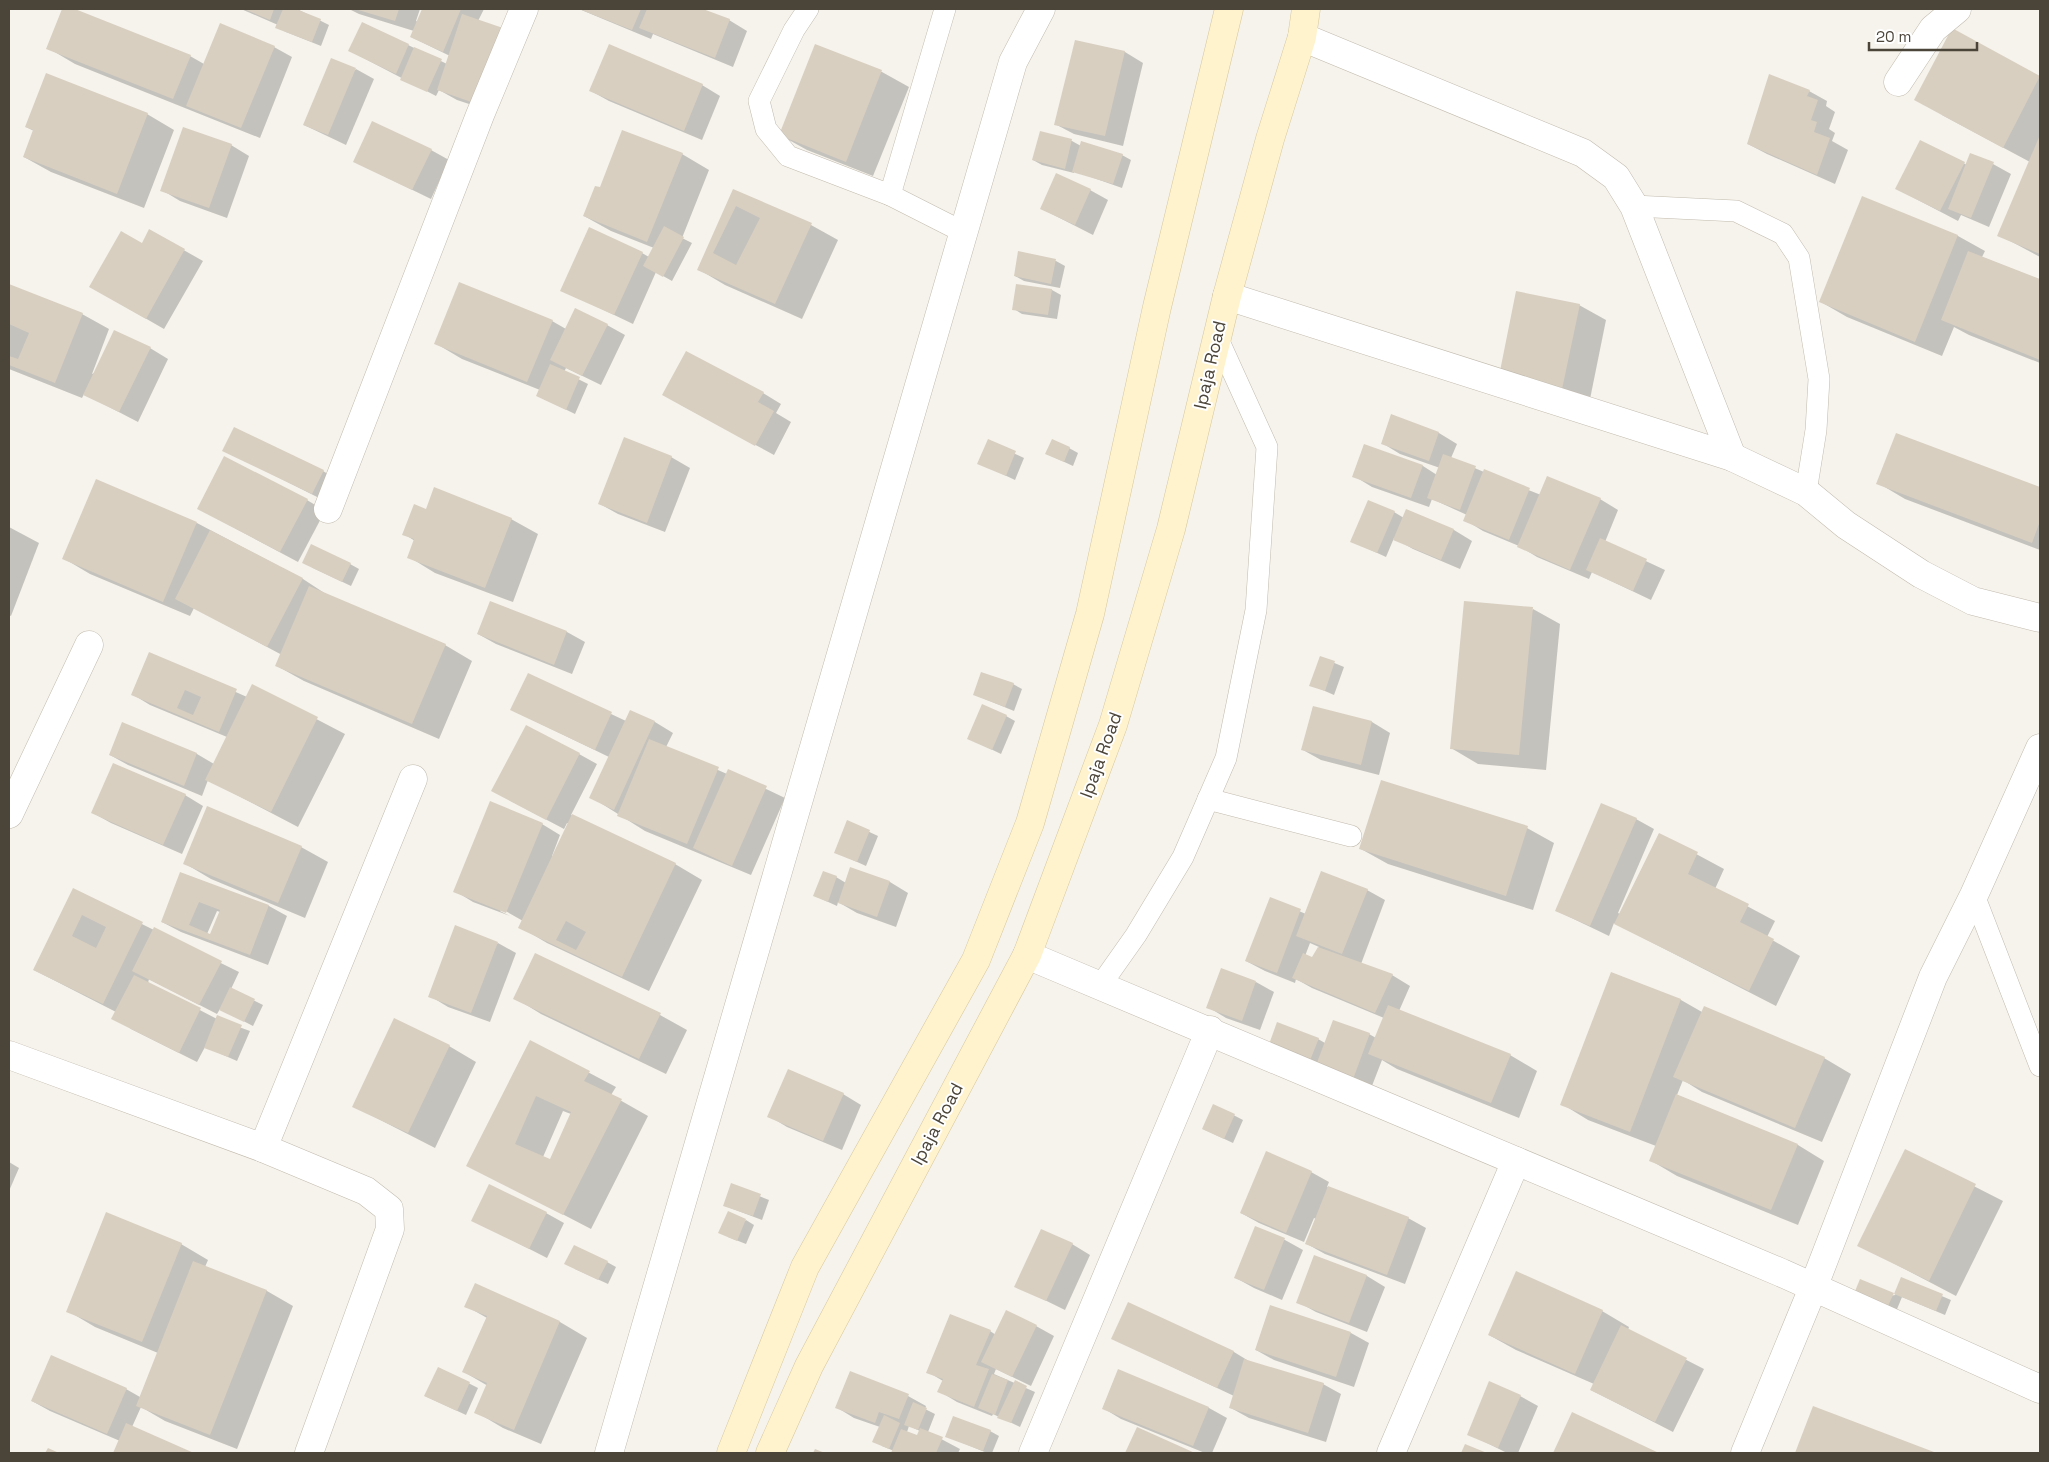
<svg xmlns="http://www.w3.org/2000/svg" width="2049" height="1462" viewBox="0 0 2049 1462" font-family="'Space Grotesk',sans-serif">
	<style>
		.shadow { fill: #0003; fill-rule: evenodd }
		.building { fill: #d8cfc1; fill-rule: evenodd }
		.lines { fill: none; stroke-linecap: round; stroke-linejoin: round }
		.service-casing { stroke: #c2bbae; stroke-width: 22 }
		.minor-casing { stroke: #c2bbae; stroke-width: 29 }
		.secondary-casing { stroke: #d6c79b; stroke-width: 29 }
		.service { stroke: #fff; stroke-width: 21 }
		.minor { stroke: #fff; stroke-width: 28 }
		.secondary { stroke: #fff3cd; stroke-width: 28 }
		.labels { text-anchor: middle; stroke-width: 4; stroke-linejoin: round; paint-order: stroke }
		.street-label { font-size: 18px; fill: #4b4439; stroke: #fff }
	</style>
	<rect width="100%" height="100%" fill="#f6f3ec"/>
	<g class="shadow">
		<polygon points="64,9 71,9 190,56 204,64 274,47 292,57 260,138 75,64 48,48"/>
		<polygon points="241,9 297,9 329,25 321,46 286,32 277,27 278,25"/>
		<polygon points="349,9 420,9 416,21 418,22 423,9 484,9 478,21 496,113 457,100 439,90 436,96 350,51 363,23 447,64 450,56 411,37 414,31 359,14"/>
		<polygon points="579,9 700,9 729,20 747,31 733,67 653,34 651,39"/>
		<polygon points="1953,30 2040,77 2040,257 1999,235 2030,162 1942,115"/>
		<polygon points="1076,41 1125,52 1143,63 1123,146 1074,134 1055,124"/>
		<polygon points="609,46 702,85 720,96 702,140 609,101 591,91"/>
		<polygon points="816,46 882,72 909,87 873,176 807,150 780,135"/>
		<polygon points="356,69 374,79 346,145 304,125"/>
		<polygon points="1809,91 1827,101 1826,106 1835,112 1829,129 1835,133 1832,141 1848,150 1835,184 1767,154 1748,144"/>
		<polygon points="147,114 174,130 144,208 51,172 24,157 34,131 26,127"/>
		<polygon points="1041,132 1072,141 1081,146 1122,155 1131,160 1122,188 1074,171 1074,173 1042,165 1033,160"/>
		<polygon points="1921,142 1967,165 1993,164 2011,174 1989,227 1961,215 1958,221 1897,189"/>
		<polygon points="231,145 249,156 227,218 180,201 162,190"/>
		<polygon points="431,150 449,160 431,199 355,162"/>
		<polygon points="682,154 709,170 682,238 692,243 672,281 656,272 633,324 562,290 642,253 649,257 654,248 611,231 584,216 601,189"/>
		<polygon points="1090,190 1108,200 1093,235 1042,209"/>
		<polygon points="734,191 811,225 838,240 802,319 725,285 698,269"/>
		<polygon points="1863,198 1958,236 1985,251 1982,257 2040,280 2040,363 1969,335 1954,327 1942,356 1847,317 1821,302"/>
		<polygon points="150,231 203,261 164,329 91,287 142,244"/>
		<polygon points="1019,253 1056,261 1065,266 1060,288 1024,281 1015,276"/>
		<polygon points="9,285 82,314 109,329 92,374 150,348 168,359 138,422 84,394 82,398 9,369"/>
		<polygon points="1017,285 1052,290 1061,295 1057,319 1022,314 1014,309"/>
		<polygon points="1579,305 1606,320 1588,409 1526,396"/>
		<polygon points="552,321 566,329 607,325 625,335 601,385 566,368 564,372 588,384 575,414 538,396 540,390 462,359 435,343"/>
		<polygon points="763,393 781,404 776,413 791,422 774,455 681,405"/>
		<polygon points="1392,416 1439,433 1457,444 1451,458 1484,472 1541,495 1600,499 1618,510 1605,542 1665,570 1651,600 1592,572 1589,579 1537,557 1519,546 1483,531 1465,520 1467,515 1432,499 1429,507 1372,487 1354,476 1364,445 1423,466 1437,475 1440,468 1400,454 1382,443"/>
		<polygon points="1897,435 2040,489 2040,550 1905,499 1878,483"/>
		<polygon points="988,441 1024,458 1015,480 979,463"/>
		<polygon points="1069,448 1078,453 1073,466 1047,454"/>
		<polygon points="224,450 323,471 341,482 331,504"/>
		<polygon points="671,457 690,468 665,532 618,514 600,504"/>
		<polygon points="307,500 325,511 298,562 216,518"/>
		<polygon points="427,510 511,519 538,534 513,602 435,573 409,557 415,541 404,534"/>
		<polygon points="1407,510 1454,530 1472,541 1460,569 1413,549 1394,538 1386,557 1351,541 1394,512 1404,518"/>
		<polygon points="197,523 303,579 329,596 445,645 472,661 439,739 304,681 277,666 282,655 194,608 190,616 90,574 63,558"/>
		<polygon points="9,527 39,543 11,616 9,615"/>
		<polygon points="350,564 359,569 351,586 313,568"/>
		<polygon points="491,602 567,632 585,642 572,674 496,644 478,634"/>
		<polygon points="1533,609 1560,624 1546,770 1478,764 1451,748"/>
		<polygon points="150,654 247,697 253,686 345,734 298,827 208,780 202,796 128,765 110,755 123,724 197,754 214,764 227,737 150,705 132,694"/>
		<polygon points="1320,657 1344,667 1334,695 1311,685"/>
		<polygon points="528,675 626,721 630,711 655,722 673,733 666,747 727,774 729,771 785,798 751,875 645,831 591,797 609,757 512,710"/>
		<polygon points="1013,684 1022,689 1014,711 975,695"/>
		<polygon points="1313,707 1372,722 1390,733 1379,775 1321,760 1303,750"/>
		<polygon points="1006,716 1015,721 1001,754 968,738"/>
		<polygon points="579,754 597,764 571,815 675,864 702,880 649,991 547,943 520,927 523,921 502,909 500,911 510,916 473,902 455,891 542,824 560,835 552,856 554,856 569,824 567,823 564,829 511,801"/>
		<polygon points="185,795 203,806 182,854 111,823 93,813"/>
		<polygon points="1636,819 1654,829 1618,913 1620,914 1659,834 1724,869 1715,889 1775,921 1767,937 1800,956 1776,1006 1614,923 1609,936 1557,911"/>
		<polygon points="848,822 878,836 866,866 835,852"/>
		<polygon points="1527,828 1554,843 1533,910 1388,864 1361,849"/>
		<polygon points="301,847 328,862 305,918 211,879 184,863"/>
		<polygon points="851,868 890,882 908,893 896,927 857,913 838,902 837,906 815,896 836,877 846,883"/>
		<path d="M181,873L269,906L287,916L268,965L181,932L162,922ZM217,911L220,912L210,936L207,934Z"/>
		<polygon points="73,890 239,972 231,989 263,1005 253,1026 220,1009 217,1014 149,979 148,983 217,1019 250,1031 237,1061 205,1047 197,1062 131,1029 116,1012 34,970"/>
		<path d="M1367,890L1385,900L1361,964L1392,975L1410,986L1399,1011L1510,1055L1537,1071L1519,1118L1397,1069L1382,1060L1370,1091L1278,1052L1318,1039L1325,1043L1369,1034L1376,1038L1384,1018L1312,988L1296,979L1295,983L1265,971L1246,961L1270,899L1306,914ZM1310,943L1319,947L1313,959L1305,956Z"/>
		<polygon points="498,943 516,953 490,1022 448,1007 430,996"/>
		<polygon points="1612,973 1681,1000 1702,1012 1824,1058 1851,1074 1822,1142 1702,1092 1683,1080 1677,1095 1798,1145 1824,1161 1798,1225 1677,1176 1650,1160 1656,1146 1588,1120 1562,1104"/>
		<polygon points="1256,982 1274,992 1260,1030 1226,1018 1208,1007"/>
		<polygon points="515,998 660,1015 687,1030 666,1074 541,1014"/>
		<path d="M531,1042L616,1087L611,1095L648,1116L591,1229L468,1165ZM563,1111L571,1114L551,1161L543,1157Z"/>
		<polygon points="449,1046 476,1062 435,1148 353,1106"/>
		<polygon points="843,1094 861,1105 842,1150 787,1127 769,1116"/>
		<polygon points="1214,1105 1243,1120 1233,1143 1203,1129"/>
		<polygon points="1905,1151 2003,1201 1956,1296 1859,1245"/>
		<polygon points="9,1162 19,1168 9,1191"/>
		<polygon points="1311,1172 1329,1182 1327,1187 1408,1218 1426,1228 1405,1284 1325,1254 1307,1244 1316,1219 1314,1218 1304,1242 1259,1223 1241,1213"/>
		<polygon points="732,1185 769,1200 762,1220 725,1206"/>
		<polygon points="546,1213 564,1223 547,1258 473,1220"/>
		<polygon points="746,1220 754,1225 746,1244 728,1237"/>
		<polygon points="1256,1228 1285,1240 1303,1250 1282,1300 1254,1288 1236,1278"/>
		<polygon points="181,1244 208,1260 205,1267 267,1291 293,1306 237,1449 165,1421 141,1407 132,1427 191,1453 114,1453 120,1441 50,1411 32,1401 126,1389 140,1397 158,1353 95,1327 68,1311"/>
		<polygon points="1072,1244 1090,1255 1065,1310 1016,1286"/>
		<polygon points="1315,1256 1367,1276 1385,1287 1367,1332 1316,1312 1298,1302"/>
		<polygon points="607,1262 616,1267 608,1284 575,1269"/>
		<polygon points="1902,1279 1951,1300 1945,1315 1902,1297 1895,1314 1863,1301 1895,1295"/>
		<polygon points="475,1285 560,1322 587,1338 541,1444 503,1428 476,1412 488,1386 464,1372 487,1318 466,1306"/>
		<polygon points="1129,1304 1234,1352 1252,1363 1323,1384 1341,1394 1326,1442 1249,1418 1231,1408 1234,1396 1113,1339"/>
		<polygon points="1602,1311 1629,1327 1628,1330 1704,1369 1673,1432 1591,1390 1594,1384 1516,1350 1489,1335"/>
		<polygon points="1036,1326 1054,1336 1031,1386 996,1369 994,1374 1035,1392 1020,1427 999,1417 993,1414 992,1416 957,1402 939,1391 943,1381 928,1372 990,1331 996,1335"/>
		<polygon points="1351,1333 1369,1343 1354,1387 1274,1360 1256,1350"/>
		<polygon points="439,1368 478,1388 466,1415 425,1396"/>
		<polygon points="1118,1371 1209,1408 1227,1418 1212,1453 1205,1453 1121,1419 1103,1408"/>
		<path d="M850,1373L908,1396L926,1406L925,1409L935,1414L928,1432L960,1449L958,1453H893L894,1451L882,1446L880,1427L854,1418L836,1407ZM909,1426L920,1431L918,1436L907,1432Z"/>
		<polygon points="1520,1396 1538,1406 1518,1453 1507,1453 1469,1434"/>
		<polygon points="1814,1408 1934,1453 1797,1453"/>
		<polygon points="1573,1414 1656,1453 1554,1453"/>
		<polygon points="1137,1429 1192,1453 1127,1453"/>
		<polygon points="990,1431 999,1436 992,1453 987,1453 946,1436"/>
	</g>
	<g class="building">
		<polygon points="62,9 75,9 191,55 173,99 46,49"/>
		<polygon points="244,9 274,9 270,20"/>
		<polygon points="283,9 296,9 321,19 312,42 275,28"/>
		<polygon points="355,9 399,9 395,21"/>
		<polygon points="422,9 461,9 443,52 410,37"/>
		<polygon points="579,9 641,9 632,30"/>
		<polygon points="647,9 703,9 730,19 715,58 639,28"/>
		<polygon points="462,14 503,28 477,104 437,90"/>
		<polygon points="362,22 409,44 396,74 348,51"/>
		<polygon points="220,23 275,46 241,128 186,106"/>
		<polygon points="1952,28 2040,76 2003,148 1914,100"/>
		<polygon points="1075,40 1125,51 1105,136 1054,125"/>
		<polygon points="609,44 703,84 684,131 589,91"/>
		<polygon points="815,44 882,70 846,162 779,135"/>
		<polygon points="414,47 442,59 427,92 400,80"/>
		<polygon points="331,58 356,68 328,135 303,125"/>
		<polygon points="46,73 148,113 117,194 23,157 33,130 25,127"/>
		<polygon points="1769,74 1810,90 1807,96 1818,100 1811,120 1817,122 1814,132 1830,138 1817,175 1747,144"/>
		<polygon points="372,121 432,149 412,190 353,162"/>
		<polygon points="183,127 232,144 209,208 160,191"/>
		<polygon points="622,130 683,153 647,242 583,216 595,186 600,187"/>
		<polygon points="1040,131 1072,139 1065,169 1032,160"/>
		<polygon points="2040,135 2040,254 1997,236"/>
		<polygon points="1920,140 1965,162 1940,211 1895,189"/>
		<polygon points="1081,141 1123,154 1113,184 1072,172"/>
		<polygon points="1970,153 1994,162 1971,218 1948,209"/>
		<polygon points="1056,173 1091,189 1075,225 1040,209"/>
		<path d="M733,189L812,223L775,304L697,270ZM736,206L760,218L736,265L713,253Z"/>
		<polygon points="1862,196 1958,235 1915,342 1819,302"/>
		<polygon points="664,226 684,237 663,277 643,266"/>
		<polygon points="589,227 643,252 614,315 560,291"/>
		<polygon points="149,229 185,249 146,319 89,287 121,231 142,243"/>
		<polygon points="1018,251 1056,259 1051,284 1014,276"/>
		<polygon points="1968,251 2040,279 2040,360 1941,320"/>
		<polygon points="459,282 553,320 527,382 434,344"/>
		<polygon points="9,284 83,313 55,383 9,365 9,356 18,359 29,333 9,324"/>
		<polygon points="1016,284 1052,289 1048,315 1012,310"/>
		<polygon points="1516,291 1580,304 1561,394 1498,381"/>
		<polygon points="575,308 608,324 582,376 550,360"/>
		<polygon points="114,330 151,347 119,412 83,395"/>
		<polygon points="686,351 764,392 758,402 774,411 755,446 662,395"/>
		<polygon points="550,364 580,377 566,410 536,396"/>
		<polygon points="1391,414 1439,432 1429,461 1381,444"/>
		<polygon points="234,427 324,470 312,494 222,451"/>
		<polygon points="1896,433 2040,487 2040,521 2032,543 1876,484"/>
		<polygon points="624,437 672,456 647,523 598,504"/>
		<polygon points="988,439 1016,451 1006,476 977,464"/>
		<polygon points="1052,439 1070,447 1064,462 1045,454"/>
		<polygon points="1364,444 1423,465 1411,498 1352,477"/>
		<polygon points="1443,454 1476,466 1460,510 1427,498"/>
		<polygon points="224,456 308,499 280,552 197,509"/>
		<polygon points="1484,469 1530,488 1509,540 1463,521"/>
		<polygon points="1547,476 1601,498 1570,570 1517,547"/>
		<polygon points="96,479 197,522 163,602 62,559"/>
		<polygon points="434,487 512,518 485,588 407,558 414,539 402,535 414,504 426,509"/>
		<polygon points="1368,500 1395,511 1377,553 1350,542"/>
		<polygon points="1406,509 1454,529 1441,560 1393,540"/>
		<polygon points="210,530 303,578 267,647 175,599"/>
		<polygon points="1600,538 1647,559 1633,591 1586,570"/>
		<polygon points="311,544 351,563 342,582 302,563"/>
		<polygon points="309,586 446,644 412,724 275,666"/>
		<polygon points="490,601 567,631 554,665 477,634"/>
		<polygon points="1464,601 1533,607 1519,755 1450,749"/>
		<path d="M149,652L237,689L219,732L131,695ZM185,690L201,697L193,715L177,708Z"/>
		<polygon points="1320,656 1335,661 1325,691 1309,686"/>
		<polygon points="981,672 1014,683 1005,707 973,695"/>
		<polygon points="528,673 612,712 595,750 510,710"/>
		<polygon points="252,684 318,717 271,812 205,780"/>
		<polygon points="982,704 1007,715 992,750 967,739"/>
		<polygon points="1313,706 1372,721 1361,765 1301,750"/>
		<polygon points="630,710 655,721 614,810 589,798"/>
		<polygon points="122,722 197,753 184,786 109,755"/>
		<polygon points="526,725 580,753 546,820 491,791"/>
		<polygon points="649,739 719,767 687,844 617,816"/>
		<polygon points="113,763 186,794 163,845 91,813"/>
		<polygon points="728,769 767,786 732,866 693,848"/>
		<polygon points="1381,780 1528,826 1506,896 1359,849"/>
		<polygon points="490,801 543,823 506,913 453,892"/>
		<polygon points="1601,803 1637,818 1590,926 1555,911"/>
		<polygon points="207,806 302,846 278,903 183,864"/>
		<path d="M572,814L676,863L622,977L518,928ZM566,921L586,932L576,950L556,940Z"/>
		<polygon points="847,820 870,830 857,862 834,853"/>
		<polygon points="1659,833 1698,852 1688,874 1749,904 1740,922 1774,939 1749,991 1614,924"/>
		<polygon points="850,867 890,881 877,917 838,903"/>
		<polygon points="823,871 837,876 828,902 813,896"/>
		<polygon points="1321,871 1368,889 1342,954 1296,936"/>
		<path d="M180,872L269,905L250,955L161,922ZM199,902L220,910L210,934L189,925Z"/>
		<path d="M73,888L143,922L103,1004L33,970ZM82,915L106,927L96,948L72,936Z"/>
		<polygon points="1270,897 1301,909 1277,973 1245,961"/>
		<polygon points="455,925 498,942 471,1013 428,997"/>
		<polygon points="154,927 222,961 199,1005 132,971"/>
		<polygon points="1318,947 1393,974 1375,1013 1292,978 1303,953 1312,957"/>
		<polygon points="535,953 661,1013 639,1059 513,999"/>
		<polygon points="1221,968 1256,981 1242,1021 1206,1008"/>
		<polygon points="1611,972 1681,999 1630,1132 1560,1105"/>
		<polygon points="134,975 201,1008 179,1053 111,1019"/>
		<polygon points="230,987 255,999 244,1022 219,1010"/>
		<polygon points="1388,1005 1511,1054 1491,1103 1368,1054"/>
		<polygon points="1704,1006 1825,1057 1795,1128 1673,1077"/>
		<polygon points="217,1015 242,1025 228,1057 204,1048"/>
		<polygon points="394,1018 450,1045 408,1133 352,1107"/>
		<polygon points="1333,1020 1370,1033 1352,1082 1315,1068"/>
		<polygon points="1277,1022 1319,1038 1309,1063 1268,1047"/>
		<path d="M530,1040L590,1071L584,1081L622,1099L563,1215L466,1166ZM536,1096L571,1112L550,1159L515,1144Z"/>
		<polygon points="788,1069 844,1093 823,1141 767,1117"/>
		<polygon points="1676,1094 1798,1144 1771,1210 1649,1161"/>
		<polygon points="1213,1104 1235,1114 1224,1139 1202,1129"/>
		<polygon points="1905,1149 1976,1184 1929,1281 1857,1246"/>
		<polygon points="1266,1151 1312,1171 1286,1233 1240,1213"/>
		<polygon points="731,1183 761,1194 753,1216 723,1206"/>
		<polygon points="489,1184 547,1212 529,1249 471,1221"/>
		<polygon points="1328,1186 1409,1217 1387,1275 1305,1244"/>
		<polygon points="728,1211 746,1219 737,1241 718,1233"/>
		<polygon points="106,1212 182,1243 142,1342 66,1312"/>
		<polygon points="1255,1226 1285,1238 1264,1290 1234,1278"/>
		<polygon points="1041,1229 1073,1243 1046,1301 1014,1287"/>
		<polygon points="574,1245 608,1261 598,1280 564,1264"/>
		<polygon points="1314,1255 1367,1275 1349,1323 1296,1303"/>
		<polygon points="193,1261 267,1290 210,1435 136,1406"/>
		<polygon points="1516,1271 1603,1310 1575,1374 1488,1335"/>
		<polygon points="1901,1277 1943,1294 1936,1311 1894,1294"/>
		<polygon points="1860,1279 1894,1293 1886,1310 1853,1296"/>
		<polygon points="475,1283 560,1321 514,1430 474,1413 487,1383 462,1372 487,1316 464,1307"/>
		<polygon points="1128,1302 1234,1351 1217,1388 1111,1339"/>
		<polygon points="1270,1305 1351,1332 1336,1377 1255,1350"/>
		<polygon points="1006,1310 1037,1325 1012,1377 981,1362"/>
		<polygon points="950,1314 991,1330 976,1365 989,1369 974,1407 937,1392 943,1379 926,1373"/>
		<polygon points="1621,1325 1687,1358 1655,1422 1590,1390"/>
		<polygon points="51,1355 127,1388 107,1434 31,1401"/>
		<polygon points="1244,1359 1324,1383 1308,1433 1229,1408"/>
		<polygon points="438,1367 470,1382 457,1411 424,1396"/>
		<polygon points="1118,1369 1209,1407 1193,1446 1102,1409"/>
		<polygon points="850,1371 909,1394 899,1419 879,1412 875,1423 835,1408"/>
		<polygon points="992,1374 1008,1380 995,1415 978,1408"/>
		<polygon points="1015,1380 1027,1386 1011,1423 997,1418"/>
		<polygon points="1489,1381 1521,1395 1498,1448 1467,1435"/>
		<polygon points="913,1402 927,1408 918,1430 904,1425"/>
		<polygon points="1813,1406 1934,1452 1934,1453 1795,1453"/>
		<polygon points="1572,1412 1659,1453 1553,1453"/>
		<polygon points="884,1415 900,1423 889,1449 872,1442"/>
		<polygon points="953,1416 991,1430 983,1451 945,1437"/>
		<polygon points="126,1423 194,1453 113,1453"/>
		<polygon points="1137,1427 1195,1453 1125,1453"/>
		<polygon points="920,1428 943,1437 936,1453 891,1453 901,1429 917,1435"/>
		<polygon points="1465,1444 1487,1453 1461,1453"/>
		<polygon points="48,1448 59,1453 45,1453"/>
		<polygon points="815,1449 825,1453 813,1453"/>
	</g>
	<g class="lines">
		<g class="service-casing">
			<g id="service">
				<polyline points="808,9 794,30 759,101 766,129 788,156 890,195 963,232"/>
				<polyline points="890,195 945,9"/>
				<polyline points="1634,206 1736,211 1783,234 1799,258 1819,379 1816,430 1806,492"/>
				<polyline points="1208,799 1351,836"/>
				<polyline points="1974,895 2040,1066"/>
				<polyline points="1100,986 1136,935 1183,857 1226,758 1256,610 1267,447 1217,337"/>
			</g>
		</g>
		<g class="minor-casing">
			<g id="minor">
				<polyline points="1302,37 1583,153 1616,177 1634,206 1732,457"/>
				<polyline points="1898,82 1933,29 1957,9"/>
				<polyline points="1227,296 1732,457 1806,492 1846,525 1921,574 1973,601 2040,618"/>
				<polyline points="328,509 480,115 524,9"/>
				<polyline points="9,814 89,645"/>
				<polyline points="1027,955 1782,1273 2040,1389"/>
				<polyline points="9,1055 263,1148 366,1191 389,1209 390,1229 309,1453"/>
				<polyline points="263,1148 413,779"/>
				<polyline points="609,1453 1013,62 1041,9"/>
				<polyline points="1033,1453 1210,1030"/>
				<polyline points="1391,1453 1516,1161"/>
				<polyline points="1745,1453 1813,1288 1933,977 1974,895 2040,748"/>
			</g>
		</g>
		<g class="secondary-casing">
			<g id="secondary">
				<polyline points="731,1453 805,1267 976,960 1030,823 1090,614 1157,307 1229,9"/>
				<polyline points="770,1453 809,1366 1027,955 1113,725 1171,529 1227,296 1270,139 1302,37 1306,9"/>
			</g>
		</g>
		<use href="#service" class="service"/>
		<use href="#minor" class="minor"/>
		<use href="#secondary" class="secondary"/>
	</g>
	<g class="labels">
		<g class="street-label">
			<text transform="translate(1210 365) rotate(-77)" y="6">Ipaja Road</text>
			<text transform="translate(1101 755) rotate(-70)" y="6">Ipaja Road</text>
			<text transform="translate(937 1124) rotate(-62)" y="6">Ipaja Road</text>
		</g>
	</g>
	<rect width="2049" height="1462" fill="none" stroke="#4b4439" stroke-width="20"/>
	<path d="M1869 42v8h108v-8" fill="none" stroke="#4b4439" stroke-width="2.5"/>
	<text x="1876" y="42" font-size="15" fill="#4b4439" stroke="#ffffff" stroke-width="4" paint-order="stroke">20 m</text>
</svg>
